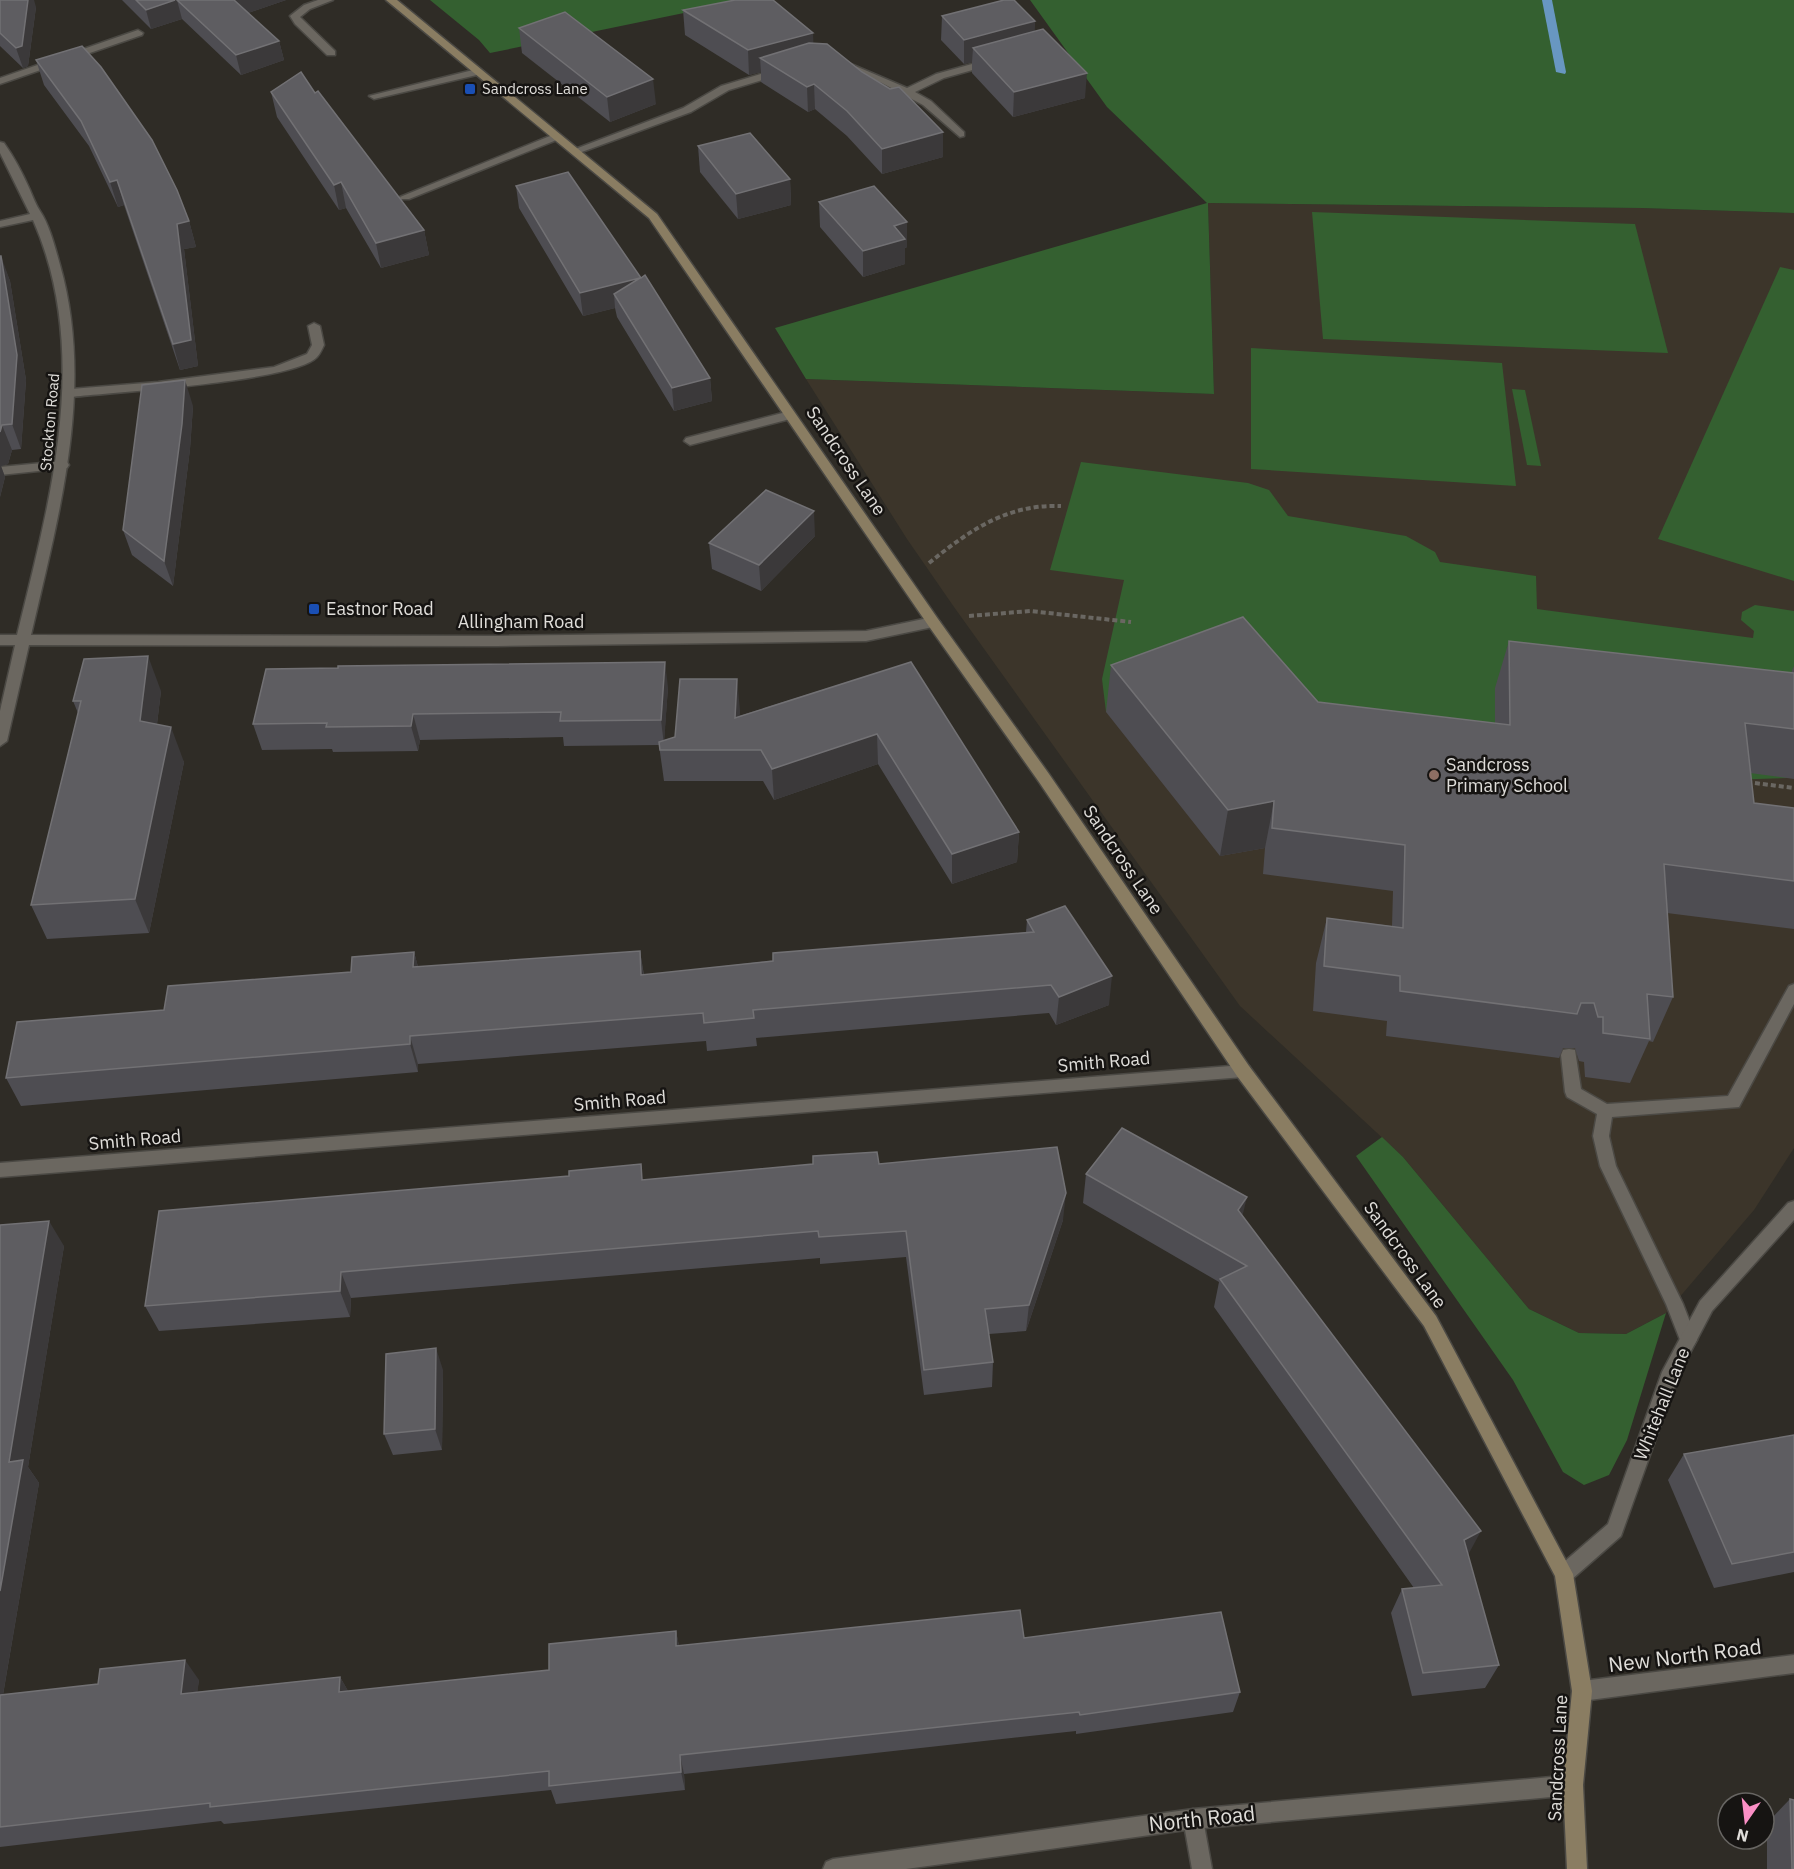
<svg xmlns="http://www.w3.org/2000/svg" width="1794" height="1869" viewBox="0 0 1794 1869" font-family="'IBM Plex Sans',sans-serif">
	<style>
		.built { fill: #3c352a }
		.green { fill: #346030 }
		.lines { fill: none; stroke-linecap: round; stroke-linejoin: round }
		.stream { fill: #6897c1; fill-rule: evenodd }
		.lane-casing { stroke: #4b4944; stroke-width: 3 }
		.street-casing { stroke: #4b4944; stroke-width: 3 }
		.secondary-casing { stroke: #4b4944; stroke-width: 3 }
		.path { stroke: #6a6762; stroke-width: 4; stroke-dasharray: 5 3; stroke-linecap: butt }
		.lane { fill: #6b6760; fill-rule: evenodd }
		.street { fill: #6b6760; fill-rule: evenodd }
		.secondary { fill: #8a7d62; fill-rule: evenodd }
		.wall { fill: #4e4d52 }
		.shaded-wall { fill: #3b393a }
		.building { fill: #5e5d61; stroke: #727174; stroke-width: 1.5 }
		.transit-dot { fill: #1a4fb4; stroke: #161412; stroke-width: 2 }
		.education-dot { fill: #8d6e63; stroke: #161412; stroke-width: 2 }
		.labels { text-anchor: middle; stroke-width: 5; stroke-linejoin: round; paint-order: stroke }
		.far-poi-label { font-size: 15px; fill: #e0deda; stroke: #161412; text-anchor: start }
		.far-street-label { font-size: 15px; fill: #e0deda; stroke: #161412 }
		.street-label { font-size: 18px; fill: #e0deda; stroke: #161412 }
		.poi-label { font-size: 18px; fill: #e0deda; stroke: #161412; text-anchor: start }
		.near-street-label { font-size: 21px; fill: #e0deda; stroke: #161412 }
	</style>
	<rect width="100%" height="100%" fill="#2f2c26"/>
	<polygon class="built" points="1208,203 1641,208 1794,213 1794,1148 1754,1210 1666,1313 1626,1334 1579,1333 1529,1309 1403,1157 1240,1006 954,607 907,539 806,379 1214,394"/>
	<g class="green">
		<polygon points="430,0 747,0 490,53 479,40"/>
		<polygon points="1030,0 1794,0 1794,213 1641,208 1208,203 1214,394 806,379 775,328 1207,203 1107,107"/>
		<polygon points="1312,212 1635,224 1668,353 1323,339"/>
		<polygon points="1780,267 1794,270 1794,581 1658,539"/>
		<polygon points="1251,348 1502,363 1516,486 1251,469"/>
		<polygon points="1512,389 1525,390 1541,466 1527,465"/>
		<polygon points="1081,462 1248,483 1269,490 1288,516 1406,536 1435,552 1440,562 1536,576 1537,609 1753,638 1754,631 1741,620 1742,612 1755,605 1794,611 1794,696 1781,695 1788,778 1726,780 1496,688 1496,771 1106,712 1102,679 1124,580 1050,570"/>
		<polygon points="1382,1137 1403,1157 1529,1309 1579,1333 1626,1334 1666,1313 1627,1440 1609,1475 1584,1485 1563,1472 1513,1380 1356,1156"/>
	</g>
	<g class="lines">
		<polygon class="stream" points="1542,0 1552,0 1566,72 1565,74 1556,72"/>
		<g class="lane-casing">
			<g id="lane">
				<polygon points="318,0 333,0 310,9 300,17 335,51 335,55 327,55 295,24 290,16 304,5"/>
				<polygon points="138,30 143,33 142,35 0,84 0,78"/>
				<polygon points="990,59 995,62 994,64 944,78 915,92 931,101 964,132 964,136 960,137 923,105 882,83 837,64 846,62 907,88 936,74"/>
				<polygon points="781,68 786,71 785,73 729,90 691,112 579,153 575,154 570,151 683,108 721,86"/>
				<polygon points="477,69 482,72 481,74 374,99 369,96"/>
				<polygon points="555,134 559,135 559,139 409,199 401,199 400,197"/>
				<path d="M314,323L320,326L324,345C322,349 320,354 317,357C294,382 113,392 71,397L65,393L71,389L158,382L274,367L307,354L312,345L308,326Z"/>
				<polygon points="790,411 794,412 794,418 690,445 684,441 686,438"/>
				<polygon points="63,461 67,462 69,465 67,468 0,475 0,467"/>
				<polygon points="1794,984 1794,1004 1739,1107 1612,1117 1609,1136 1616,1166 1683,1304 1697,1340 1694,1345 1688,1348 1682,1345 1666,1304 1600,1166 1593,1136 1597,1114 1567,1097 1565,1092 1561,1055 1563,1050 1569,1049 1575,1050 1581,1089 1607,1104 1728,1096 1789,986"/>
				<polygon points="1193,1809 1200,1812 1203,1819 1212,1869 1192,1869 1183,1819 1186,1812"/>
			</g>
		</g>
		<g class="street-casing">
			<g id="street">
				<path d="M0,142L4,143C14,157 23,174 30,190C33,197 36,205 40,211C49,224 55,247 60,265C95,388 59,514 31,635L497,636L866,631L933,617L940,622L933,627L866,641L497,646L29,645L7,741L0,746V711L15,645H0V635H17C50,500 92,354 33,220L0,227V221L30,214L0,153Z"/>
				<polygon points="1243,1065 1249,1066 1251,1071 1249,1076 1243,1077 0,1177 0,1163"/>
				<polygon points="1794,1201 1794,1220 1712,1311 1679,1374 1621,1536 1571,1580 1564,1583 1557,1580 1555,1574 1557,1568 1608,1524 1662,1372 1700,1301 1788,1203"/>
				<polygon points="1794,1655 1794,1673 1582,1701 1575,1698 1572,1691 1575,1684 1582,1681"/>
				<polygon points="1573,1775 1580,1778 1583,1785 1580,1792 1573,1795 1193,1829 906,1869 823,1869 826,1862 833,1859 1193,1809"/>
			</g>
		</g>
		<g class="secondary-casing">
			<polygon id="secondary" points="386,0 397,0 657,214 938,619 1049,774 1249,1066 1436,1316 1573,1574 1592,1691 1583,1785 1587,1869 1567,1869 1563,1785 1572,1691 1555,1576 1424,1326 1237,1076 1039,782 928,625 649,218"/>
		</g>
		<g class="path">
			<path d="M929,563C970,530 1007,504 1061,506"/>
			<polyline points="969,616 1030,611 1131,622"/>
			<polyline points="1747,782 1794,788"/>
		</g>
		<use href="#lane" class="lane"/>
		<use href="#street" class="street"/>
		<use href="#secondary" class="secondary"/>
	</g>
	<g class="wall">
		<polygon points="0,0 36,7 28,66 23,68 0,46"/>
		<polygon points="122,0 286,0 248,13 279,41 284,60 241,75 182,19 151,29"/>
		<polygon points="683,10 813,33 813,43 862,72 943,132 943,157 882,174 847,136 815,109 808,112 761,82 761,72 749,75 685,35"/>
		<polygon points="942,16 1035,21 1034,32 1085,98 1013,117 972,73 972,62 964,64 941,40"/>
		<polygon points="519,28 656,104 610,122 522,53"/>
		<polygon points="36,60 189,221 196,247 184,249 198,366 180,370 124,205 118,207 89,146 44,85"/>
		<polygon points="271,92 315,93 424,230 429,255 381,268 346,208 339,210 277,117"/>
		<polygon points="698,146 790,179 791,205 738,219 700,172"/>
		<polygon points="516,186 710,378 712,401 674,411 617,317 615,308 583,316 519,208"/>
		<polygon points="819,202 907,222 907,247 905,248 905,264 863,277 820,227"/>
		<polygon points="0,256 10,281 26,380 21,449 12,450 8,464 1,466 5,477 0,497"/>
		<polygon points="193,406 190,449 173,586 132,555 123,530"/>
		<polygon points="815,536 761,591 712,569 709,543"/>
		<polygon points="1509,641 1791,673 1794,666 1794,779 1750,773 1754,803 1794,808 1794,929 1667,913 1673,997 1653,1042 1649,1041 1630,1083 1585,1077 1584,1062 1579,1061 1575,1048 1563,1048 1559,1058 1386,1036 1387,1021 1313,1011 1316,963 1327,918 1392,926 1393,891 1263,874 1265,848 1220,856 1106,712 1111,665 1318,702 1495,723 1495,688"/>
		<polygon points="911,662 1019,832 1017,862 952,884 878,764 774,800 763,781 664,781 659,745 564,746 563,737 420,740 418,751 333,752 332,749 262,750 253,724 668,687 664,740 675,737 740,710 739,716"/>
		<polygon points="161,691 157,724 184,762 149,933 47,939 31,905 78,713 73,701"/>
		<polygon points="1027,920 1109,1005 1056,1025 1049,1013 756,1038 757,1046 707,1051 706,1041 418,1064 418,1072 21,1106 6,1078 164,1010 351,972 414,952 418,967 640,951 644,975 1026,932"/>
		<polygon points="879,1164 1063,1220 1026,1331 989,1334 993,1362 992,1387 924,1395 906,1257 820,1264 820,1258 351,1298 350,1317 159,1331 145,1306 644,1180"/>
		<polygon points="1086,1174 1242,1216 1468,1555 1499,1665 1485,1688 1412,1696 1391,1613 1402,1589 1414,1588 1214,1307 1219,1282 1083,1203"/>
		<polygon points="0,1225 64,1246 28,1467 39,1483 3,1695 199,1680 197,1692 340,1677 348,1691 549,1670 676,1631 679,1646 1024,1638 1240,1692 1233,1712 1076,1734 1076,1731 684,1774 685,1790 556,1804 551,1790 224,1824 221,1821 0,1847"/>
		<polygon points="443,1370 442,1450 393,1455 384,1434"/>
		<polygon points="1794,1435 1794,1572 1714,1588 1668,1480 1684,1454"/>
		<polygon points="1790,1799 1794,1869 1767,1869 1767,1823"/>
	</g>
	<g class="shaded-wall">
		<polygon points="28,0 34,0 36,7 28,66 23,68 16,48"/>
		<polygon points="175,0 177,0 182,19 151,29 146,10"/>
		<polygon points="232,0 286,0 236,17"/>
		<polygon points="1035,21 1034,45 973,48 972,62 964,64 964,40"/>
		<polygon points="813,33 814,57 760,58 761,72 749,75 748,50"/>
		<polygon points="279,41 284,60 241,75 236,55"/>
		<polygon points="1087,73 1085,98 1013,117 1014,92"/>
		<polygon points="653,79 656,104 610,122 607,97"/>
		<polygon points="814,84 815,109 808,112 807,87"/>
		<polygon points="943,132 943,157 882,174 882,149"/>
		<polygon points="790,179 791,205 738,219 736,194"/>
		<polygon points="117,180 124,205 118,207 110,182"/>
		<polygon points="341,182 346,208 339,210 334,185"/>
		<polygon points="189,221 196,247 184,249 198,366 180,370 173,344 177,224"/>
		<polygon points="907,222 907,247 905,248 905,264 863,277 863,251 894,226"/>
		<polygon points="424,230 429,255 381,268 376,243"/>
		<polygon points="1,256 10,281 26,380 21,449 12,424"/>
		<polygon points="640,278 614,294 615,308 583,316 580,293"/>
		<polygon points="710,378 712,401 674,411 672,388"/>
		<polygon points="185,380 193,406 190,449 173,586 164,561"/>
		<polygon points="2,425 12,450 8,464 1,466 5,477 0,497 0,432"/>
		<polygon points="814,511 815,536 761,591 759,565"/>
		<polygon points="148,656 161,691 153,756 140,721"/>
		<polygon points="665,662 668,687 664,745 661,720"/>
		<polygon points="737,679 740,710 737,749 735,718"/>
		<polygon points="413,714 420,740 418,751 411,726"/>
		<polygon points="171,727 184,762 149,933 135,899"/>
		<polygon points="877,734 878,764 774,800 772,769"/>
		<polygon points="1274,801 1265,848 1220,856 1228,810"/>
		<polygon points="1019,832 1017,862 952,884 952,854"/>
		<polygon points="640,951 644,980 641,975"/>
		<polygon points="414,952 422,981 413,967"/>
		<polygon points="1112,976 1109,1005 1056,1025 1059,997"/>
		<polygon points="410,1036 418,1064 418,1072 410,1044"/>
		<polygon points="1066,1193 1063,1220 1026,1331 1029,1305"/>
		<polygon points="1247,1197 1240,1226 1238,1210"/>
		<polygon points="49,1221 64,1246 28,1467 39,1483 0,1712 0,1591 9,1462"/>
		<polygon points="341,1272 351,1298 350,1317 340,1291"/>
		<polygon points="436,1348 443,1370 442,1450 435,1429"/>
		<polygon points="1481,1531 1468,1555 1464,1540"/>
		<polygon points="676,1631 680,1651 676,1646"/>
		<polygon points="185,1660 199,1680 195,1713 181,1694"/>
		<polygon points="340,1677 351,1696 339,1692"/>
		<polygon points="680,1755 684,1774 685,1790 681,1772"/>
	</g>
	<g class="building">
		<polygon points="0,0 28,0 22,46 16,48 0,33"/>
		<polygon points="136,0 175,0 146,10"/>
		<polygon points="177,0 234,0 279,41 236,55"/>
		<polygon points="735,0 773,0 813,33 748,50 683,10"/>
		<polygon points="1004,0 1014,0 1035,21 964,40 942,16"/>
		<polygon points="565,12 653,79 607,97 519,28"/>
		<polygon points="1043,29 1087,73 1014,92 973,48"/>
		<polygon points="809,43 827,44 862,72 890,89 899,87 943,132 882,149 847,111 814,84 807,87 760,58"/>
		<polygon points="82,46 101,67 152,140 177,190 189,221 177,224 191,340 173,344 117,180 110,182 81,121 36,60"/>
		<polygon points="301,72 315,93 318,91 424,230 376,243 341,182 334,185 271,92"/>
		<polygon points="750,133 790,179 736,194 698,146"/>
		<polygon points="568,172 641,278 645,275 710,378 672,388 614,294 640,278 580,293 516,186"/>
		<polygon points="874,186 907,222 894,226 905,239 863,251 819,202"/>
		<polygon points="0,256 1,256 17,355 12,424 2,425 0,432"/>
		<polygon points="185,380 182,424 164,561 123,530 142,385"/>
		<polygon points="766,490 814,511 759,565 709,543"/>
		<polygon points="1243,617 1318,702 1510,725 1509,641 1794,673 1794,729 1745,723 1754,803 1794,808 1794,881 1664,864 1673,997 1647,994 1650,1039 1603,1033 1603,1017 1598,1017 1594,1003 1581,1003 1577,1014 1400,991 1400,976 1324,966 1327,918 1403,928 1405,845 1272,828 1274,801 1228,810 1111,665"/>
		<polygon points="148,656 140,721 171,727 135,899 31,905 81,701 73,701 84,659"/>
		<polygon points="665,662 661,720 560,721 561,712 413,714 411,726 326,727 327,723 253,724 266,669 338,668 338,666"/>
		<polygon points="911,662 1019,832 952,854 877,734 772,769 761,750 660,750 659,742 675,737 680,679 737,679 735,718"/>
		<polygon points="1065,906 1112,976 1059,997 1051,985 753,1010 754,1018 704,1023 703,1013 410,1036 410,1044 6,1078 17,1022 164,1010 168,986 351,972 352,957 414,952 413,967 640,951 641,975 773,961 773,953 1034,932 1027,920"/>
		<polygon points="1122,1128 1247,1197 1238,1210 1481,1531 1464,1540 1499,1665 1423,1673 1402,1589 1442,1585 1220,1279 1247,1266 1086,1174"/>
		<polygon points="1057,1147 1066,1193 1029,1305 985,1309 993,1362 924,1370 906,1231 819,1237 818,1231 341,1272 340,1291 145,1306 159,1211 569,1176 569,1171 641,1164 642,1180 813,1164 813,1156 877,1152 879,1164"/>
		<polygon points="49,1221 9,1462 23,1460 0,1591 0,1225"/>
		<polygon points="436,1348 435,1429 384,1434 386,1354"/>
		<polygon points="1794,1435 1794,1552 1732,1564 1684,1454"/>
		<polygon points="1020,1610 1024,1638 1221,1612 1240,1692 1080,1715 1079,1712 680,1755 681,1772 549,1786 549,1771 210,1807 210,1803 0,1827 0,1695 98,1684 100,1669 185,1660 181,1694 340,1677 339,1692 549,1670 549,1644 676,1631 676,1646"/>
		<polygon points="1790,1799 1794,1800 1794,1869 1792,1869"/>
	</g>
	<g class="transit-dot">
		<rect x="464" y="83" width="12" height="12" rx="3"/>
		<rect x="308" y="603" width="12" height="12" rx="3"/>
	</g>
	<circle class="education-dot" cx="1434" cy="775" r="6"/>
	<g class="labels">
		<g class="far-poi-label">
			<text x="482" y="94">Sandcross Lane</text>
		</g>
		<g class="far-street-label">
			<text transform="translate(50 422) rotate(-85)" y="5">Stockton Road</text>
		</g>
		<g class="street-label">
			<text transform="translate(846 461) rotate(56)" y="6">Sandcross Lane</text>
			<text x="521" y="628">Allingham Road</text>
			<text transform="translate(1123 860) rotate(56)" y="6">Sandcross Lane</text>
			<text transform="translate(1104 1062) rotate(-5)" y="6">Smith Road</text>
			<text transform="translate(620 1101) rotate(-5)" y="6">Smith Road</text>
			<text transform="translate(135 1140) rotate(-5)" y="6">Smith Road</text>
			<text transform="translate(1405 1255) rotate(54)" y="6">Sandcross Lane</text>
			<text transform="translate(1662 1404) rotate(-68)" y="6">Whitehall Lane</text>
			<text transform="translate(1558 1758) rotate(-87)" y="6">Sandcross Lane</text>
		</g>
		<g class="poi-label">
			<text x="326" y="615">Eastnor Road</text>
			<text x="1446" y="771">Sandcross<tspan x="1446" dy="21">Primary School</tspan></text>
		</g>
		<g class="near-street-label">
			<text transform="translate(1685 1656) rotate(-7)" y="7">New North Road</text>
			<text transform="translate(1202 1819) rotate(-6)" y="7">North Road</text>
		</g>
	</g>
	<g transform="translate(1746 1821) rotate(194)"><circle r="28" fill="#161412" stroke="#676562" stroke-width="1.5"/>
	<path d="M0-4.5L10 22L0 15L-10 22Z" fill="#fb8fc5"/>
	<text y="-9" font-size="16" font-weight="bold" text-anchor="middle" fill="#e0deda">N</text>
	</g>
</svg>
